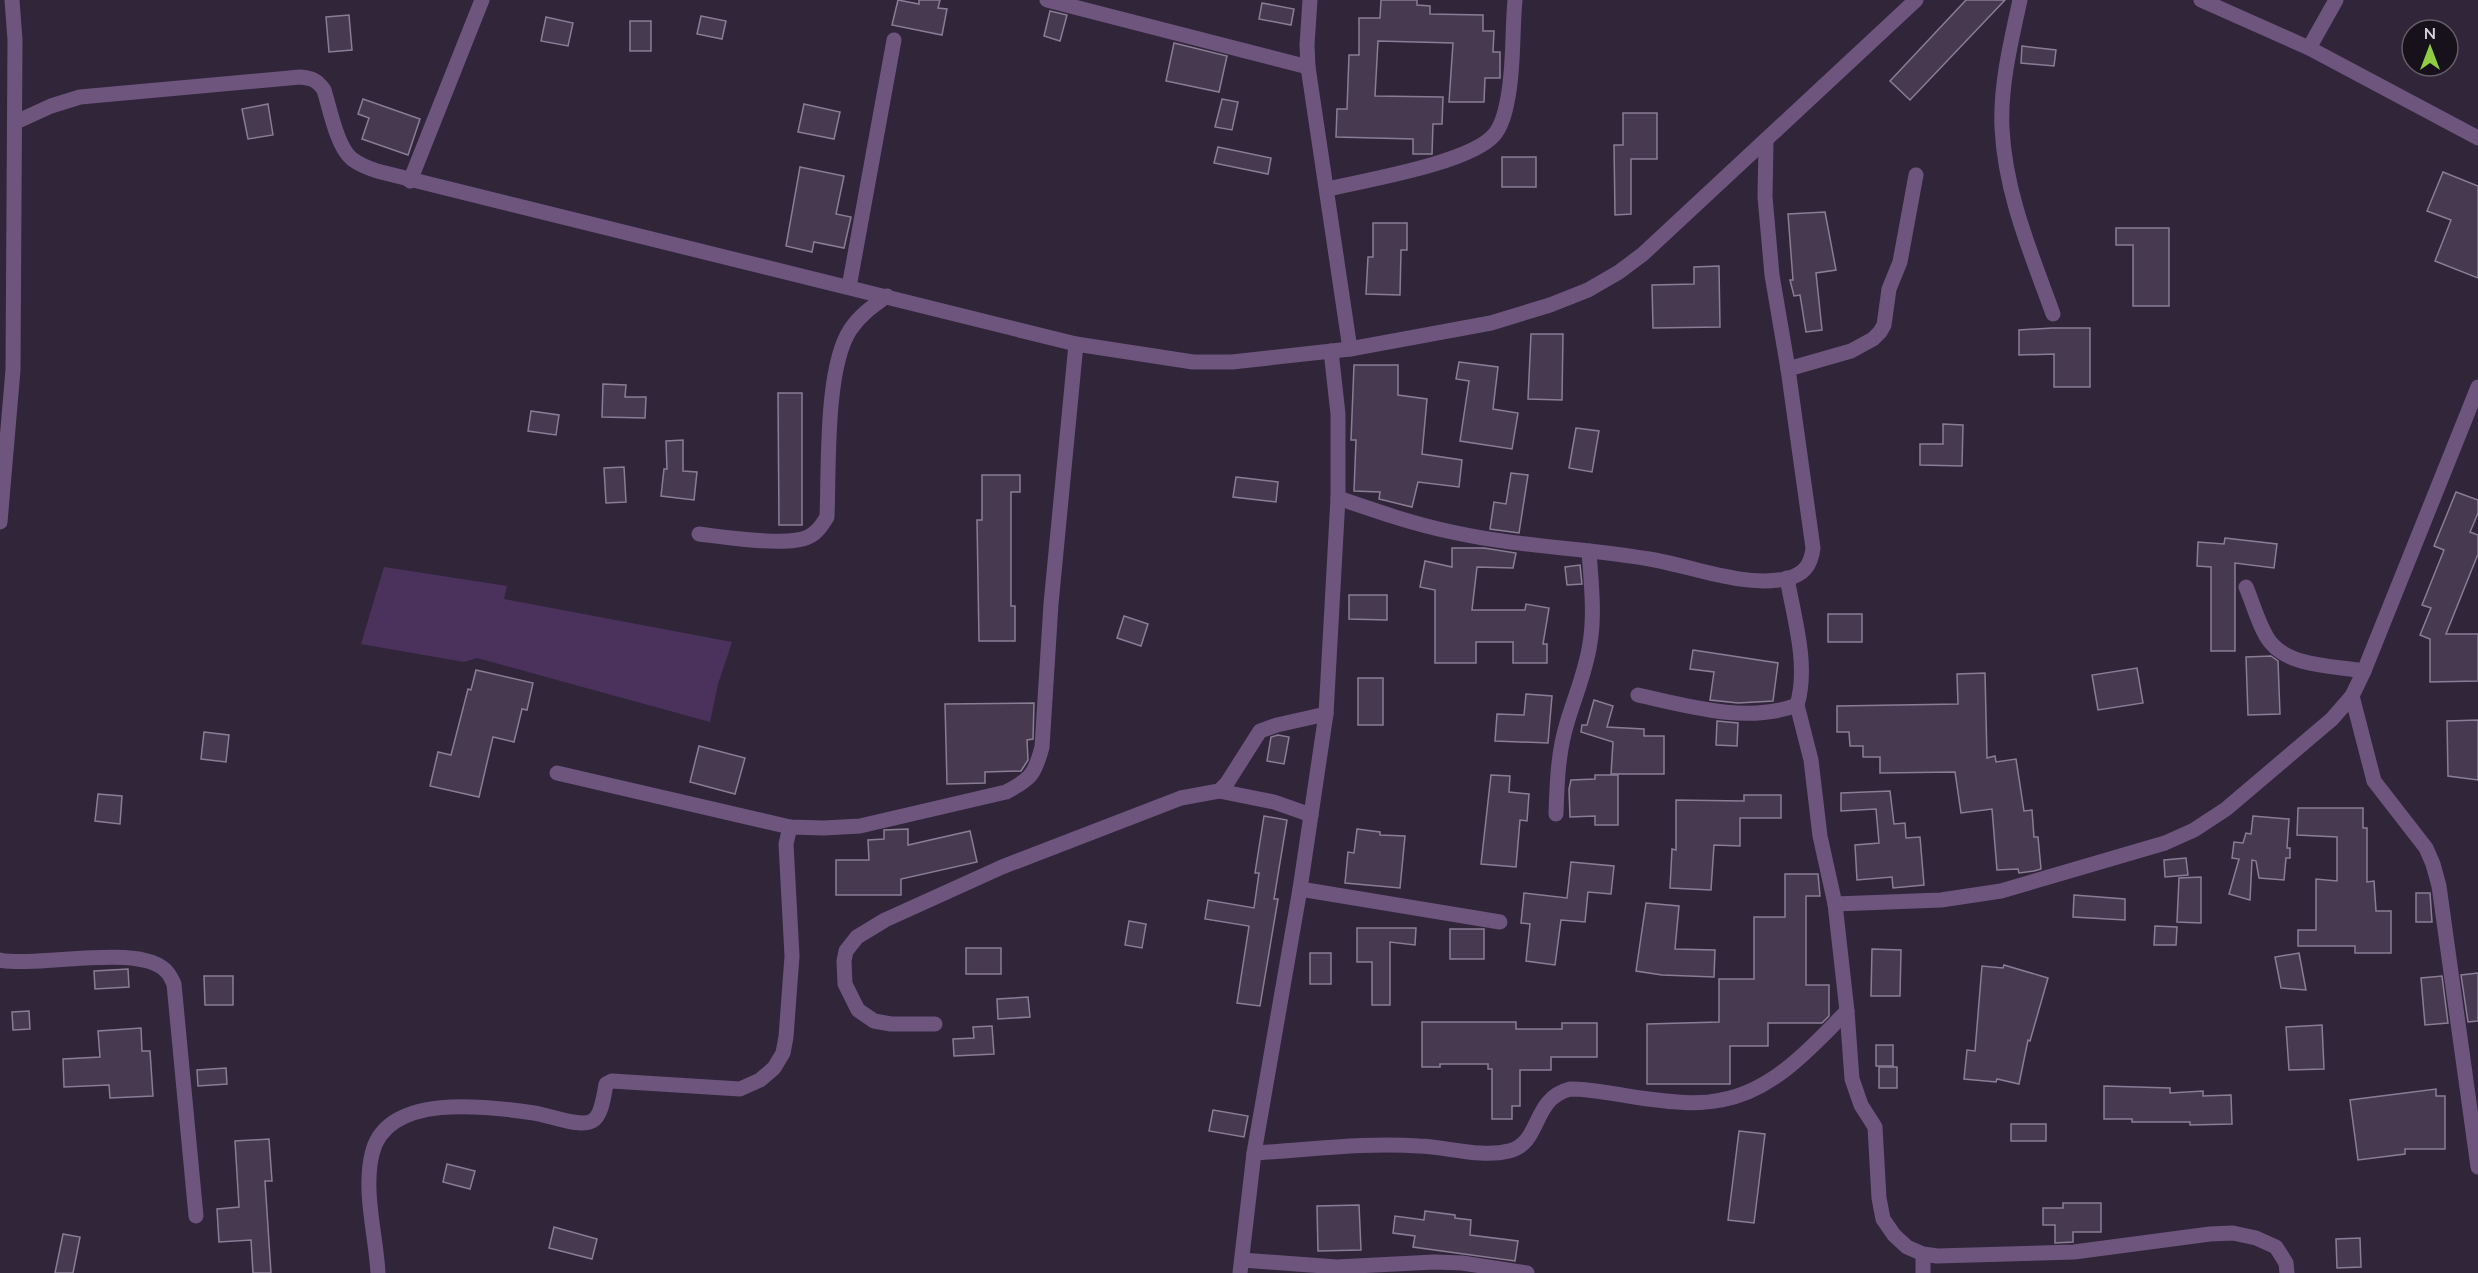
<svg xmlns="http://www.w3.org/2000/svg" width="2478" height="1273" viewBox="0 0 2478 1273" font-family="Lato,sans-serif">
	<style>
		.green { fill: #4b325d }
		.building { fill: #473a50; stroke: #8a7c95; stroke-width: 1.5 }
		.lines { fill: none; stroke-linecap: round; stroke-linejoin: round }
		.minor { stroke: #6d557e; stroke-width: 15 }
	</style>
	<rect width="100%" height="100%" fill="#31253a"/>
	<polygon class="green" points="384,567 507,586 504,599 732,642 718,684 710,722 477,658 464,662 361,644"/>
	<g class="building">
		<polygon points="898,0 919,4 919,0 940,0 938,8 947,9 942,35 892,25"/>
		<polygon points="1381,0 1417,0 1417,5 1430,6 1430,14 1483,15 1483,31 1494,31 1493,52 1500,52 1500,78 1485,78 1484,102 1449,102 1453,43 1378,41 1375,96 1443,97 1442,124 1433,124 1432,154 1413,154 1413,139 1336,137 1337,109 1347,109 1349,55 1359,55 1359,18 1380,18"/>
		<polygon points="1966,0 2005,0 1910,100 1890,81"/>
		<polygon points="1262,3 1294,9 1291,25 1259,19"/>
		<polygon points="1050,11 1067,15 1060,41 1044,36"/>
		<polygon points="349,15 352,50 329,52 326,17"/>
		<polygon points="701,16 726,21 722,39 697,34"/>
		<polygon points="546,17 573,23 568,46 541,41"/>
		<rect x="630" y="21" width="21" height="30"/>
		<polygon points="1174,43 1227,56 1219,92 1166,81"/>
		<polygon points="2022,46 2056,50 2054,66 2021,63"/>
		<polygon points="363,99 420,119 408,155 362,139 369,118 358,114"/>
		<polygon points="1222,99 1238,102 1232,130 1215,127"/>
		<polygon points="268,104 273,135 248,139 242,109"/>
		<polygon points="804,104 840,112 834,139 798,132"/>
		<polygon points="1623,113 1657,113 1657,159 1631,159 1631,214 1615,215 1614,145 1623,145"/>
		<polygon points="1218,147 1271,158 1268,174 1214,163"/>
		<rect x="1502" y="157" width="34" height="30"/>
		<polygon points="800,167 844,176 836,214 851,217 844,248 814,242 812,252 786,246"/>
		<polygon points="2443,172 2478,186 2478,278 2435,261 2451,220 2427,211"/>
		<polygon points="1825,212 1836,270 1816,273 1822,330 1806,332 1800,295 1794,296 1790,280 1793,280 1788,214"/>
		<polygon points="1373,223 1407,223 1407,250 1401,250 1400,295 1366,294 1368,257 1373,257"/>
		<polygon points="2116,228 2169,228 2169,306 2133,306 2133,245 2116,245"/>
		<polygon points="1719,266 1720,327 1653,328 1652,285 1694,284 1694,267"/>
		<polygon points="2052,328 2090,328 2090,387 2054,387 2054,354 2019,355 2019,330"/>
		<polygon points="1531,334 1563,334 1562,400 1528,399"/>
		<polygon points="1459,362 1498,367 1493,409 1518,413 1512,449 1460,441 1469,381 1456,379"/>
		<polygon points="1354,365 1398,365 1398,395 1427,399 1422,454 1462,460 1459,487 1418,482 1412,507 1379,499 1380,492 1354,491 1356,440 1351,440"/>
		<polygon points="603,384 626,385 625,397 646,397 645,418 602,417"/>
		<polygon points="778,393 802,393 802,525 779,525"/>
		<polygon points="531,411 559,415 556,435 528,431"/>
		<polygon points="1943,424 1963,425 1962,466 1920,465 1920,444 1943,444"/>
		<polygon points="1576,428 1599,431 1592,472 1569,468"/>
		<polygon points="683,440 683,471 697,472 694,500 661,496 664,469 667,469 666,441"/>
		<polygon points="624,467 626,502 606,503 604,468"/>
		<polygon points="1511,473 1528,475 1519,533 1490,529 1494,502 1506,504"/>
		<polygon points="982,475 1020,475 1020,492 1011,492 1011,606 1015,606 1015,641 979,641 977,520 982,520"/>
		<polygon points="1236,477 1278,482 1276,502 1233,497"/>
		<polygon points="2456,492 2478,500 2478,513 2470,532 2478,535 2478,554 2446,634 2478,634 2478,681 2430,682 2430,639 2420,635 2431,608 2422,605 2444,550 2434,546"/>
		<polygon points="2225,538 2277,544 2274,568 2235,563 2235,651 2211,651 2211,567 2197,566 2198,542 2224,544"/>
		<polygon points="1452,548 1484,548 1516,553 1513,568 1477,567 1472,610 1525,610 1526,604 1549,608 1543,644 1547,644 1547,663 1513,663 1513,642 1476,642 1476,663 1435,663 1435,590 1420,587 1425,561 1452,567"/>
		<polygon points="1580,565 1582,584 1567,585 1565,567"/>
		<polygon points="1349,595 1387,595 1387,620 1349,619"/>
		<rect x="1828" y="614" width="34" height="28"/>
		<polygon points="1124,616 1148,624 1141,646 1117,638"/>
		<polygon points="1693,650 1778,663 1773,701 1738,703 1710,700 1714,672 1690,669"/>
		<polygon points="2271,656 2278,661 2280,714 2248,715 2246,657"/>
		<polygon points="2137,668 2143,703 2098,710 2092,675"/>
		<polygon points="476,670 533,683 527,710 522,709 514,742 493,737 479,797 430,786 438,752 451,755 468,689 471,690"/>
		<polygon points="1985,673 1987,758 1995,756 1996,762 2016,759 2024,811 2032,810 2034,837 2038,837 2041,869 2034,871 2019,873 2018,869 1997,870 1992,809 1961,813 1955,772 1880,773 1880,757 1863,757 1863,746 1850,746 1849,732 1837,732 1837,706 1958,704 1957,674"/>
		<rect x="1358" y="678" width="25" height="47"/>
		<polygon points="1526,694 1552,696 1548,743 1495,741 1497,714 1524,715"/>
		<polygon points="1594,700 1613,706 1607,727 1644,729 1644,736 1664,736 1664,774 1611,774 1613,742 1581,732 1582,725 1587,725"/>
		<polygon points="1034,703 1033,739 1027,740 1028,760 1021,771 985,772 985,783 947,784 945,704"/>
		<polygon points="2478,720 2478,780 2448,776 2447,721"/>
		<polygon points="1717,721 1738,723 1737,746 1716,745"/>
		<polygon points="204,732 229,735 226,762 201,759"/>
		<polygon points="1278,735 1289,737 1284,764 1267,761 1271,737"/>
		<polygon points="699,746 745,758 735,794 690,782"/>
		<polygon points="1491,775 1510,776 1509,792 1529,794 1527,821 1520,820 1516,867 1481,864"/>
		<polygon points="1595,775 1618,775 1618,825 1595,825 1595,816 1570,817 1569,789 1571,780 1595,779"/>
		<polygon points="1890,791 1894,824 1905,823 1906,838 1920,837 1924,885 1893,888 1892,877 1857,880 1855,845 1879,843 1876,809 1841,811 1841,793"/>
		<polygon points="98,794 122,796 120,824 95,821"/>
		<polygon points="1744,795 1781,795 1781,818 1740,818 1740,846 1714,845 1711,890 1670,888 1672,849 1676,850 1676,800 1744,801"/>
		<polygon points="2298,808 2363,808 2363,828 2367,828 2367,882 2374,881 2376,911 2391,911 2391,953 2355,953 2355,946 2298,946 2298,930 2316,930 2316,879 2337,881 2337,837 2297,835"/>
		<polygon points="1264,816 1287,820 1274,899 1278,899 1260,1006 1237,1003 1249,926 1205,919 1208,900 1254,908 1259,873 1255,873"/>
		<polygon points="2253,816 2289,819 2287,848 2290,848 2290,858 2286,858 2284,880 2259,878 2256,861 2252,860 2250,900 2229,894 2239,859 2232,858 2234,842 2243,843 2246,833 2251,834"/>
		<polygon points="908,829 908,845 970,831 977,862 901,879 901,895 836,895 836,860 869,860 868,840 884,839 884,830"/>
		<polygon points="1357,829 1380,832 1380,835 1405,836 1400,888 1345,883 1348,852 1354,853"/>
		<polygon points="2186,858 2188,875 2165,877 2164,860"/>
		<polygon points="1571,862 1614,866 1611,894 1588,892 1585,922 1561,920 1555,965 1526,961 1530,924 1521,923 1524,893 1567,898"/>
		<polygon points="1785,874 1818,874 1820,896 1806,896 1806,985 1829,985 1829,1016 1822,1023 1768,1023 1768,1046 1730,1046 1730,1084 1647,1084 1647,1024 1719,1022 1719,979 1754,979 1754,917 1785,917"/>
		<polygon points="2201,877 2201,923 2177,922 2179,878"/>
		<polygon points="2416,893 2430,893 2432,922 2416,922"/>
		<polygon points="2074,895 2125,899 2125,920 2073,917"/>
		<polygon points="1646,903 1679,906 1675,949 1715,950 1714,977 1662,975 1636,971"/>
		<polygon points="1129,921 1146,924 1142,948 1125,945"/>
		<polygon points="2155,926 2177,927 2176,945 2154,945"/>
		<polygon points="1357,928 1416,928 1415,945 1390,942 1390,1005 1372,1005 1372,962 1357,962"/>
		<rect x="1450" y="929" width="34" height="30"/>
		<rect x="966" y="948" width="35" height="26"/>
		<polygon points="1872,949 1901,950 1900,996 1871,996"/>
		<rect x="1310" y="953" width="21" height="31"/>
		<polygon points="2299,953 2306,990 2281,988 2275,957"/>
		<polygon points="2004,965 2048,978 2030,1041 2028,1040 2019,1084 1997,1079 1996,1082 1964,1079 1967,1050 1975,1051 1982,966 2003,968"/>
		<polygon points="128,969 129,987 95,989 94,971"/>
		<polygon points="2478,973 2478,1021 2468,1022 2461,975"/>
		<polygon points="204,976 233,976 233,1005 205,1005"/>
		<polygon points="2442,976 2448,1023 2425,1025 2421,978"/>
		<polygon points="1028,997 1030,1017 998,1019 997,999"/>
		<polygon points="29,1011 30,1029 13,1030 12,1012"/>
		<polygon points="1422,1022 1516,1022 1516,1029 1562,1029 1562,1023 1597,1023 1597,1057 1551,1057 1551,1070 1520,1070 1520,1106 1512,1106 1512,1119 1492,1119 1492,1069 1488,1069 1488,1064 1440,1064 1440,1067 1422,1067"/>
		<polygon points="2322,1025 2324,1069 2289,1070 2286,1027"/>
		<polygon points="992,1026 994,1054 954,1056 953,1039 974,1038 973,1027"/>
		<polygon points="141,1028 142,1051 150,1051 153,1096 110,1098 109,1085 64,1087 63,1059 100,1057 98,1031"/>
		<rect x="1876" y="1045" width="17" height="21"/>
		<rect x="1879" y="1067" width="18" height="21"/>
		<polygon points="226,1068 227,1084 198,1086 197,1070"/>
		<polygon points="2104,1086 2170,1088 2170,1093 2203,1091 2203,1096 2231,1095 2232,1124 2190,1125 2190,1122 2132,1122 2132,1119 2104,1119"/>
		<polygon points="2436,1089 2436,1096 2445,1096 2445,1149 2405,1149 2405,1154 2358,1160 2350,1100"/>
		<polygon points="1213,1110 1248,1116 1244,1137 1209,1131"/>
		<rect x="2011" y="1124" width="35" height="17"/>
		<polygon points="1739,1131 1765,1134 1754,1223 1728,1220"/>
		<polygon points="269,1139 272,1181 265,1181 271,1273 253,1273 251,1240 219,1242 217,1209 239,1207 235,1141"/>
		<polygon points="447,1164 475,1171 470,1189 443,1182"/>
		<polygon points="2063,1203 2101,1203 2101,1232 2073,1232 2073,1242 2055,1243 2055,1225 2043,1225 2043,1208 2063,1208"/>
		<polygon points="1359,1205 1361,1250 1318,1251 1317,1206"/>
		<polygon points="1425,1211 1455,1215 1455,1218 1471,1220 1470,1235 1518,1241 1515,1261 1413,1247 1415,1236 1393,1233 1395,1216 1424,1220"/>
		<polygon points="554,1227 597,1239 592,1259 549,1248"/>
		<polygon points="63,1234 80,1237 73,1273 55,1273"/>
		<polygon points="2360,1238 2361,1267 2337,1268 2336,1239"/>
	</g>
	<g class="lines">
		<g class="minor">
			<polyline points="1047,0 1308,67"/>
			<polyline points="1310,0 1307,45 1308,67 1350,349"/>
			<path d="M2020,0C2011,41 2000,86 2002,128C2005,193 2031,253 2053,314"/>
			<polyline points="2201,0 2309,48 2478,138"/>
			<polyline points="2309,48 2336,0"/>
			<path d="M16,122L51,106L80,97L300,77C312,78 317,80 324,90C330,109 337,147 352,159C360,165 368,168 377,171L1076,344L1193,362H1232L1350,349L1491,323L1550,305L1588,290L1619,272L1643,254L1916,0"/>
			<polyline points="410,181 482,0"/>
			<path d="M1328,189C1366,180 1470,163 1494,135C1502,126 1506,109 1508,97C1514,66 1512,32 1515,0"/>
			<polyline points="849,287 894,40"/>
			<polyline points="1788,369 1851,351 1873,339 1880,332 1884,325 1889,289 1900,262 1916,175"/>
			<path d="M1338,498C1376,511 1413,524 1452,532C1519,547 1588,548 1655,560C1697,568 1743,587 1786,579C1803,575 1811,566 1813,548L1788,369L1772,275L1765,197L1766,142"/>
			<polyline points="0,522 13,370 15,40 12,0"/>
			<path d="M699,534C723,537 788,547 808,537C817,533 822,525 827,517C829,468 825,369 850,330C860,315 873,306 887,296"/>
			<path d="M2246,587C2253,603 2260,630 2271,643C2291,667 2335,666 2364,671"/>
			<path d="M1638,695C1687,706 1748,724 1797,705C1809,666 1794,618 1787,578"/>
			<polyline points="2352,696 2374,781 2426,848 2433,864 2439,886 2478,1167"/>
			<polyline points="1797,705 1811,760 1820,836 1835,904 1847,1011 1852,1079 1861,1105 1875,1127 1879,1198 1883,1219 1894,1235 1907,1247 1923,1254 1937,1256 2074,1252 2210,1234 2233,1233 2256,1238 2276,1247 2286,1263 2287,1273"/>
			<path d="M557,773L790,827L824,828L860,826L1006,792C1031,779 1035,774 1042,747L1051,604L1076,344"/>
			<polyline points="1219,791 1274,802 1311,815"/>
			<path d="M1556,814C1557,783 1558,752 1567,723C1575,696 1586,671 1590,643C1595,613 1591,582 1589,551"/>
			<polyline points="1300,889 1500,922"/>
			<polyline points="1835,904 1941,900 2001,891 2165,843 2194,830 2226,809 2332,719 2352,696 2364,671 2478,387"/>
			<path d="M0,960C39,968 142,942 167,972C170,975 172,980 174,984L196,1216"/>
			<polyline points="935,1024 891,1024 874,1021 858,1010 845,984 844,961 846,951 857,937 885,920 1002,867 1181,798 1219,791 1227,783 1260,731 1277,725 1326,714"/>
			<path d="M1254,1153C1309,1150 1364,1142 1419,1146C1448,1147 1481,1158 1509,1151C1542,1143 1531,1099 1570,1089C1597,1089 1622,1096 1648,1099C1672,1102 1697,1105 1721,1100C1773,1091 1812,1047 1847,1011"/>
			<polyline points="1242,1260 1337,1267 1434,1262 1462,1263 1527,1273"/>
			<path d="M378,1273C376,1235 363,1192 372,1154C386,1092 487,1106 534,1113C549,1115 579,1128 592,1121C602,1116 604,1094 606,1084L612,1081L740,1089L760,1080L774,1068L783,1053L786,1037L792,956L786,844L790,827"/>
			<polyline points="1240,1273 1254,1153 1300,889 1326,714 1338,498 1338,414 1331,351"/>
			<polyline points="1923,1273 1923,1254"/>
		</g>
	</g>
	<g transform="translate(2430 48)"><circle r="28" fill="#16111a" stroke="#635d68" stroke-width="1.5"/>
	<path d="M0-4.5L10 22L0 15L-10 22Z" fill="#90cd41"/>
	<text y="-9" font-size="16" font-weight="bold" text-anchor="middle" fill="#d6cfdc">N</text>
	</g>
</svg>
